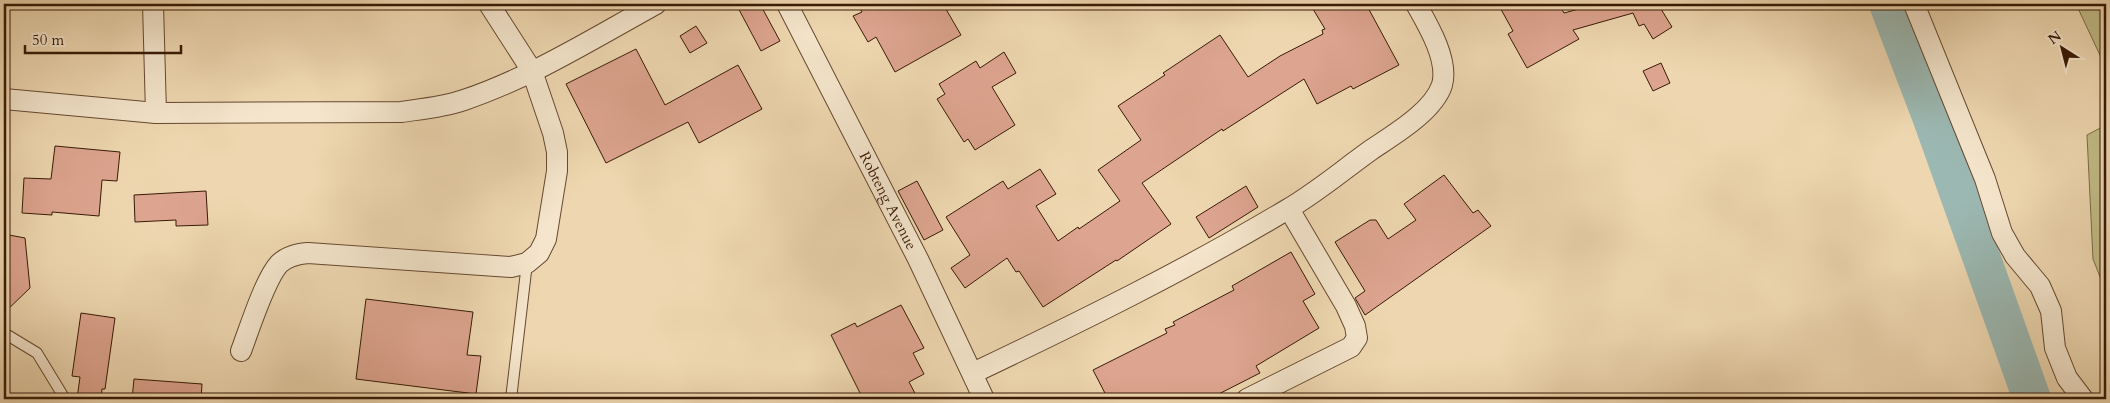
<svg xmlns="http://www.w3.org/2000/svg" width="2110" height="403" viewBox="0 0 2110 403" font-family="Cardo,serif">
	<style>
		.green { fill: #c0bc86; stroke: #7c6b46 }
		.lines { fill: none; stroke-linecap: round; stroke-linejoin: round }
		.river { stroke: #9bb8b2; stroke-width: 38 }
		.building { fill: #dda48f; stroke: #381a06 }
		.service-casing { stroke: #664930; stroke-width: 12 }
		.minor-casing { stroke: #664930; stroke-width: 22 }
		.service { stroke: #f4e5cc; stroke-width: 10 }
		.minor { stroke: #f4e5cc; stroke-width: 20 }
		.labels { text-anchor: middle; stroke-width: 5; stroke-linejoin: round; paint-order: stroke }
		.street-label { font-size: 15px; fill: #381a06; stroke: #f4e5cc }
	</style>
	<rect width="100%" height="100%" fill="#eed7b0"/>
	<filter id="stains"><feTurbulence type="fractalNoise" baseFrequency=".004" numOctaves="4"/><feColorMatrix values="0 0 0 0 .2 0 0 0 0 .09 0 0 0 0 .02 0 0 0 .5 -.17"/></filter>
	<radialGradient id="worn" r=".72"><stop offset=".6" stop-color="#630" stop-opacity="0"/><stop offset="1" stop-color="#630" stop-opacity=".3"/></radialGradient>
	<g class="green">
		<polygon points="2076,4 2106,4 2106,68"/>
		<polygon points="2106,125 2106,292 2093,259 2087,135"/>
	</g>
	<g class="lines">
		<polyline class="river" points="1888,4 1932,119 2032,399"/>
	</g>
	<g class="building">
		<polygon points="736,4 760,4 780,41 761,51"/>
		<polygon points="857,4 943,4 961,35 895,72 876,37 868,42 853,16 862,12"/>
		<polygon points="1310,4 1366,4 1399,65 1353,89 1351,86 1317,104 1304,79 1223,131 1222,129 1142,183 1171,224 1117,261 1116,260 1043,307 1019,271 1016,272 1007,258 965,288 951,268 970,255 946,217 1003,181 1008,189 1040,169 1056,194 1036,206 1058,241 1078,227 1079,229 1120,201 1098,170 1141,140 1118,106 1165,75 1163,73 1220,35 1248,77 1280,56 1323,34 1322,30 1325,29"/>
		<polygon points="1498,4 1559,4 1564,13 1597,4 1658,4 1672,27 1653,39 1644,24 1639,26 1633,13 1573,30 1579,39 1527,68 1508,34 1513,31"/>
		<polygon points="696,26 707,43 690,53 680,36"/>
		<polygon points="636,49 665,105 738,65 762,109 699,143 688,122 606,163 566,84"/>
		<polygon points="1004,52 1016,73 992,87 1015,125 975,150 968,139 964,142 937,99 945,94 939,84 976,61 980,68"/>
		<polygon points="1661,63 1670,83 1653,91 1643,71"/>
		<polygon points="55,146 120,152 117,181 102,180 99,216 52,212 52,215 22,213 24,178 51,179"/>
		<polygon points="1444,175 1473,213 1478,210 1491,226 1365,315 1355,298 1365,291 1335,242 1370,220 1376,220 1388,239 1416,220 1404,204"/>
		<polygon points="917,181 943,230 924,240 898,191"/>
		<polygon points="1246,186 1258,207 1209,238 1196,217"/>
		<polygon points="206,191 208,225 176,226 176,220 135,222 134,195"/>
		<polygon points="4,234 25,238 30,288 4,313"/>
		<polygon points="1291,252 1315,294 1303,301 1319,328 1256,366 1260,373 1209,399 1108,399 1093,370 1167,333 1165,329 1175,325 1173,322 1234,290 1232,286"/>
		<polygon points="366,299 473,312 467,355 481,356 476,394 356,379"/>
		<polygon points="901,305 924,348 913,353 924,374 909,382 918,399 863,399 831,335 855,323 857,327"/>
		<polygon points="81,313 115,318 105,389 102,389 101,399 77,399 80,377 72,376"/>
		<polygon points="134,379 202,384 201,399 132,399"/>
	</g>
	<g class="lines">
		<g class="service-casing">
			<g id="service">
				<polyline points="4,333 37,353 65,399"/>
				<polyline points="511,399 527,263"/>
			</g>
		</g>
		<g class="minor-casing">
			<g id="minor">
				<polyline points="153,4 156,113"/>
				<path id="s1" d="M787,4L918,259L984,399"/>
				<polyline points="1914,4 1985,179 2002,233 2015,256 2040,286 2051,311 2055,348 2067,378 2083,399"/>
				<path d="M4,99L156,113L401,112C422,109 444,107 464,100C532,77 594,38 656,4"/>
				<path d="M241,351C249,330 265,279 279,264C287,256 297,254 308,253L511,267L527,263L539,253L546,239L557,171V152L553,133L532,71L489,4"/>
				<path d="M973,373C1080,322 1186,270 1288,209C1317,192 1343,170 1371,150C1393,135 1433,112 1442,85C1449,60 1428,25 1416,4"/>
				<polyline points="1247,399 1351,347 1357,338 1355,326 1346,306 1289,209"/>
			</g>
		</g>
		<use href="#service" class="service"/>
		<use href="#minor" class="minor"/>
	</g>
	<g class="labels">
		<g class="street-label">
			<text dy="5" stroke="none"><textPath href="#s1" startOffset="221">Robteng Avenue</textPath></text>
		</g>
	</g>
	<rect width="2110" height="403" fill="none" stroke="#eed7b0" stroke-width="20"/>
	<rect x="5" y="5" width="2100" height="393" fill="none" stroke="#381a06" stroke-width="2.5"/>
	<rect x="10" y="10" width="2090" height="383" fill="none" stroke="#381a06"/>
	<g transform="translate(2062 48) rotate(324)" stroke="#f4e5cc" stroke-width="4" paint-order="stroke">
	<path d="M0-4L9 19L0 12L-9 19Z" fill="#381a06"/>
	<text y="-8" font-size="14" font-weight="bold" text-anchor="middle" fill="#381a06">N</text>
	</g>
	<path d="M25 45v8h156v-8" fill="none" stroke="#381a06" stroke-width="2.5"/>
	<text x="32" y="45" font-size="15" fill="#381a06" stroke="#f4e5cc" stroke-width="4" paint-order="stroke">50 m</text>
	<rect width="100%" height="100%" filter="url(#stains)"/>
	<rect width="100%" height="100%" fill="url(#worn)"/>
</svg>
